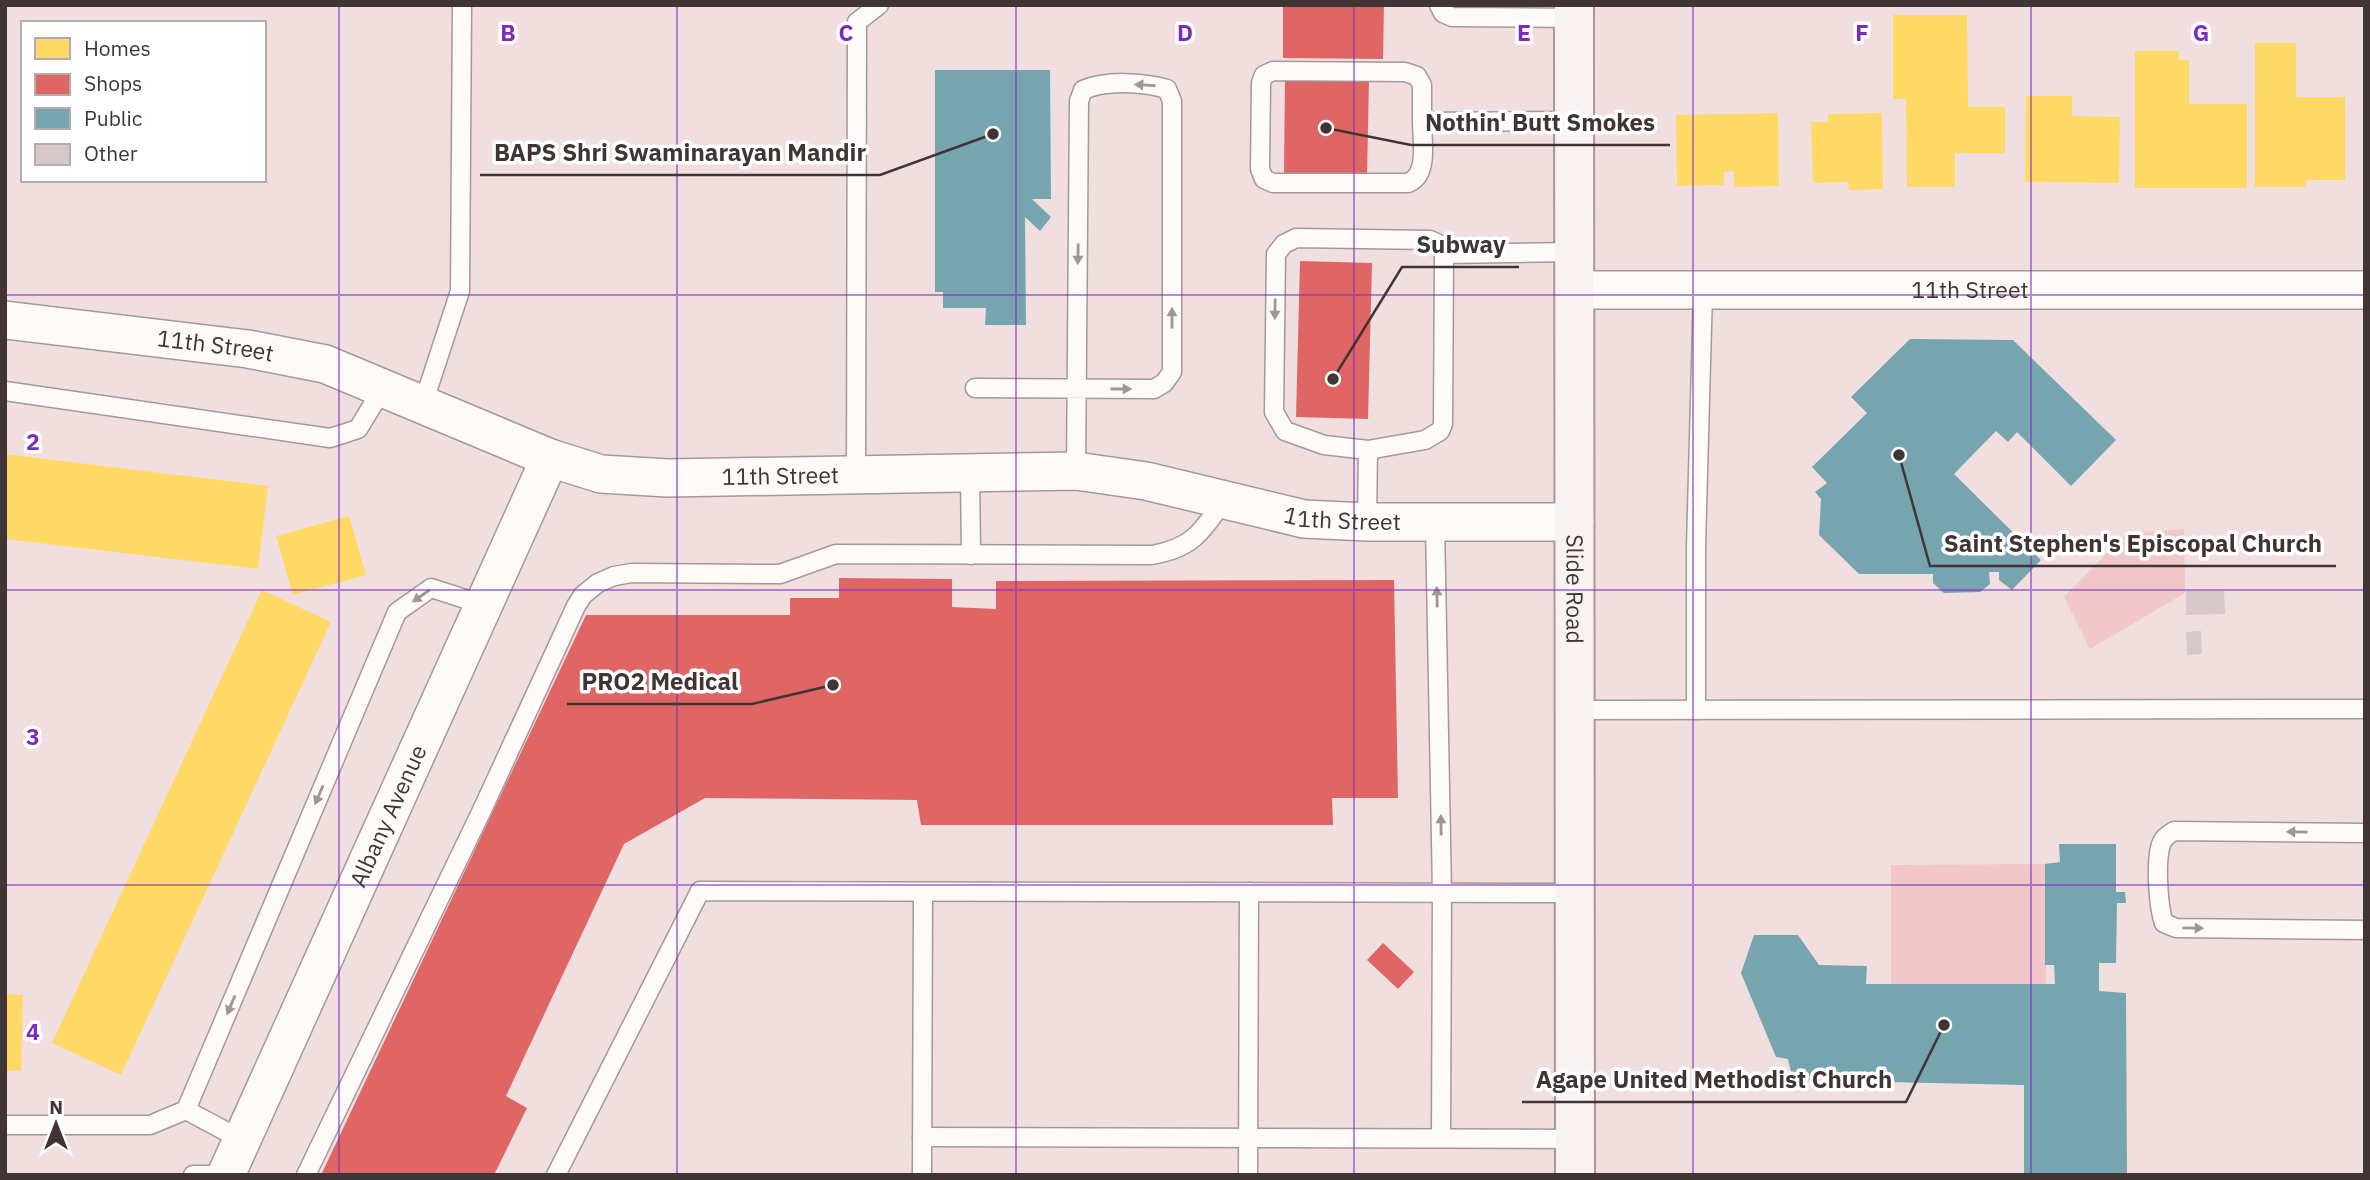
<svg xmlns="http://www.w3.org/2000/svg" width="2370" height="1180" viewBox="0 0 2370 1180" font-family="'IBM Plex Sans',sans-serif">
	<style>
		.green { fill: #f2c7c9 }
		.homes { fill: #ffd966 }
		.shops { fill: #e06666 }
		.public { fill: #76a5af }
		.building { fill: #d6c7c8 }
		.lines { fill: none; stroke-linecap: round; stroke-linejoin: round }
		.lane-casing { stroke: #a69898; stroke-width: 21 }
		.street-casing { stroke: #a69898; stroke-width: 40 }
		.secondary-casing { stroke: #a69898; stroke-width: 42 }
		.lane { stroke: #fdfafa; stroke-width: 18 }
		.street { stroke: #fdfafa; stroke-width: 37 }
		.secondary { stroke: #f8f2f3; stroke-width: 38 }
		.oneway { fill: #9f9797 }
		.grid { fill: none; stroke: #7b2cbf; stroke-width: 2; stroke-opacity: 0.55 }
		.labels { text-anchor: middle; stroke-width: 7; stroke-linejoin: round; paint-order: stroke }
		.street-label { font-size: 23px; fill: #413434; stroke: #fff }
		.grid-label { font-size: 23px; text-anchor: middle; font-weight: bold; fill: #7b2cbf; stroke: #fff; stroke-width: 7; stroke-linejoin: round; paint-order: stroke }
		.leader { fill: none; stroke: #413434; stroke-width: 2.5 }
		.callout-dot { fill: #413434; stroke: #fff; stroke-width: 2.5 }
		.callout-label { font-size: 24px; text-anchor: middle; font-weight: bold; fill: #413434; stroke: #fff; stroke-width: 7; stroke-linejoin: round; paint-order: stroke }
	</style>
	<rect width="100%" height="100%" fill="#f1dfdf"/>
	<g class="green">
		<polygon points="2184,529 2185,593 2090,649 2064,597 2127,533"/>
		<polygon points="2045,864 2046,984 1891,985 1891,865"/>
	</g>
	<g class="homes">
		<polygon points="1893,15 1967,15 1968,107 2005,107 2005,153 1955,153 1955,187 1907,187 1906,99 1893,99"/>
		<polygon points="2255,43 2296,43 2296,97 2345,97 2345,180 2306,180 2306,187 2255,187"/>
		<polygon points="2135,51 2179,51 2179,60 2189,60 2189,104 2247,104 2247,188 2135,188"/>
		<polygon points="2026,96 2072,96 2072,116 2120,117 2119,183 2025,182"/>
		<polygon points="1778,113 1779,186 1734,187 1734,171 1724,172 1724,185 1677,186 1676,115"/>
		<polygon points="1882,113 1883,189 1849,190 1848,182 1813,183 1811,122 1828,122 1828,114"/>
		<polygon points="5,454 268,486 258,569 5,539"/>
		<polygon points="349,516 366,575 293,595 276,536"/>
		<polygon points="262,590 331,622 121,1075 52,1043"/>
		<polygon points="5,994 23,995 21,1071 5,1071"/>
	</g>
	<g class="shops">
		<polygon points="1283,5 1384,5 1383,59 1283,58"/>
		<polygon points="1285,79 1369,80 1367,176 1284,175"/>
		<polygon points="1300,261 1372,263 1368,419 1296,417"/>
		<polygon points="839,578 952,579 952,607 996,609 996,581 1394,580 1398,798 1332,798 1333,825 921,825 917,800 705,798 624,844 506,1096 527,1108 494,1175 321,1175 586,615 790,615 790,598 839,598"/>
		<polygon points="1383,943 1414,972 1398,989 1367,960"/>
	</g>
	<g class="public">
		<polygon points="935,70 1050,70 1051,199 1032,199 1051,217 1040,231 1025,217 1026,325 985,325 986,308 943,308 943,292 935,292"/>
		<polygon points="1910,339 2013,340 2116,440 2071,486 2017,432 2008,442 1996,431 1954,474 2041,560 2012,590 1999,580 1999,572 1989,572 1990,584 1980,592 1944,593 1933,583 1933,574 1859,574 1819,535 1821,499 1815,492 1827,483 1812,467 1867,413 1851,397"/>
		<polygon points="2059,844 2116,844 2116,892 2125,892 2126,903 2117,903 2116,963 2099,963 2099,991 2126,993 2127,1175 2024,1175 2024,1085 1793,1080 1788,1059 1776,1057 1741,973 1754,935 1798,935 1819,965 1867,966 1866,984 2055,984 2054,965 2045,965 2045,864 2060,862"/>
	</g>
	<g class="building">
		<polygon points="2186,591 2224,591 2225,614 2186,615"/>
		<polygon points="2201,631 2202,654 2187,655 2186,632"/>
	</g>
	<g class="lines">
		<g class="lane-casing">
			<g id="lane">
				<polyline points="1439,5 1443,13 1452,17 1574,18"/>
				<path d="M1422,122V85L1417,76L1405,72L1273,71L1264,75L1261,83L1260,169L1264,179L1273,183H1408C1429,175 1422,141 1422,122L1574,121"/>
				<polyline points="1444,254 1574,252"/>
				<path d="M975,388L1154,389L1164,383L1172,372V101L1167,89C1143,82 1106,80 1083,90L1079,101L1076,471"/>
				<polyline points="5,391 330,438 358,429 383,388"/>
				<polyline points="423,404 460,291 462,5"/>
				<polyline points="970,473 971,555"/>
				<polyline points="856,475 857,22 879,5"/>
				<polyline points="1367,522 1368,450 1425,440 1440,431 1443,424 1444,254 1441,245 1430,240 1296,238 1284,244 1276,254 1274,412 1285,431 1324,445 1368,450"/>
				<polyline points="1435,523 1442,893 1441,1138"/>
				<polyline points="1575,710 2365,709"/>
				<polyline points="1696,710 1696,547 1703,290"/>
				<path d="M2365,833L2174,831C2167,835 2162,839 2160,848C2156,865 2158,907 2164,923L2176,928L2365,930"/>
				<polyline points="186,1110 242,1140"/>
				<polyline points="5,1125 150,1125 186,1110 397,612 431,588 484,605"/>
				<polyline points="922,1137 1575,1139"/>
				<polyline points="193,1175 226,1175"/>
				<path d="M306,1175L483,808L576,606L583,595L598,583L614,576L632,573L780,574L836,554L1152,555C1192,548 1201,533 1223,501"/>
				<polyline points="556,1175 700,891 1575,893"/>
				<polyline points="922,1175 923,892"/>
				<polyline points="1248,1175 1249,892"/>
			</g>
		</g>
		<g class="street-casing">
			<g id="street">
				<path id="s1" d="M1574,290H2365"/>
				<path id="s2" d="M5,320L248,349L325,364L550,458L601,474L668,478L1076,471L1146,481L1304,519L1367,522H1575"/>
				<path id="s3" d="M226,1175L550,458"/>
			</g>
		</g>
		<g class="secondary-casing">
			<g id="secondary">
				<path id="s4" d="M1574,5L1575,1175"/>
			</g>
		</g>
		<use href="#lane" class="lane"/>
		<use href="#street" class="street"/>
		<use href="#secondary" class="secondary"/>
	</g>
	<defs><path id="oneway-solid" d="M-6-.8H1V-3.2L6.5 0L1 3.2V.8H-6Z" transform="scale(1.75)"/></defs>
	<g class="oneway">
		<use href="#oneway-solid" transform="translate(1145 85) rotate(-176)"/>
		<use href="#oneway-solid" transform="translate(1078 254) rotate(91)"/>
		<use href="#oneway-solid" transform="translate(1275 309) rotate(91)"/>
		<use href="#oneway-solid" transform="translate(1172 318) rotate(-90)"/>
		<use href="#oneway-solid" transform="translate(1121 389)"/>
		<use href="#oneway-solid" transform="translate(421 596) rotate(145)"/>
		<use href="#oneway-solid" transform="translate(1437 597) rotate(-91)"/>
		<use href="#oneway-solid" transform="translate(319 795) rotate(113)"/>
		<use href="#oneway-solid" transform="translate(1441 825) rotate(-91)"/>
		<use href="#oneway-solid" transform="translate(2297 832) rotate(-179)"/>
		<use href="#oneway-solid" transform="translate(2193 928) rotate(1)"/>
		<use href="#oneway-solid" transform="translate(231 1005) rotate(113)"/>
	</g>
	<path class="grid" d="M339,5V1175M677,5V1175M1016,5V1175M1354,5V1175M1693,5V1175M2031,5V1175M5,295H2365M5,590H2365M5,885H2365"/>
	<g class="labels">
		<g class="street-label">
			<text dy="8" stroke="none"><textPath href="#s1" startOffset="396">11th Street</textPath></text>
			<text dy="8" stroke="none"><textPath href="#s2" startOffset="212">11th Street</textPath></text>
			<text dy="8" stroke="none"><textPath href="#s2" startOffset="800">11th Street</textPath></text>
			<text dy="8" stroke="none"><textPath href="#s2" startOffset="1367">11th Street</textPath></text>
			<text dy="8" stroke="none"><textPath href="#s4" startOffset="584">Slide Road</textPath></text>
			<text dy="8" stroke="none"><textPath href="#s3" startOffset="394">Albany Avenue</textPath></text>
		</g>
	</g>
	<g class="grid-label">
		<text x="508" y="41">B</text>
		<text x="846" y="41">C</text>
		<text x="1185" y="41">D</text>
		<text x="1524" y="41">E</text>
		<text x="1862" y="41">F</text>
		<text x="2201" y="41">G</text>
		<text x="33" y="450">2</text>
		<text x="33" y="745">3</text>
		<text x="33" y="1040">4</text>
	</g>
	<path class="leader" d="M1326 128L1411 145H1670M993 134L880 175H480M1333 379L1402 267H1519M1899 455L1930 566H2336M833 685L752 704H567M1944 1025L1906 1102H1522"/>
	<g class="callout-dot">
		<circle cx="1326" cy="128" r="7"/>
		<circle cx="993" cy="134" r="7"/>
		<circle cx="1333" cy="379" r="7"/>
		<circle cx="1899" cy="455" r="7"/>
		<circle cx="833" cy="685" r="7"/>
		<circle cx="1944" cy="1025" r="7"/>
	</g>
	<g class="callout-label">
		<text x="1540" y="131">Nothin' Butt Smokes</text>
		<text x="680" y="161">BAPS Shri Swaminarayan Mandir</text>
		<text x="1461" y="253">Subway</text>
		<text x="2133" y="552">Saint Stephen's Episcopal Church</text>
		<text x="660" y="690">PRO2 Medical</text>
		<text x="1714" y="1088">Agape United Methodist Church</text>
	</g>
	<rect width="2370" height="1180" fill="none" stroke="#413434" stroke-width="14"/>
	<rect x="21" y="21" width="245" height="161" fill="#ffffff" stroke="#b3aeae" stroke-width="2"/>
	<rect x="35" y="38" width="35" height="21" fill="#ffd966" stroke="#b3aeae" stroke-width="2"/>
	<text x="84" y="56" font-size="21" fill="#413434">Homes</text>
	<rect x="35" y="74" width="35" height="21" fill="#e06666" stroke="#b3aeae" stroke-width="2"/>
	<text x="84" y="91" font-size="21" fill="#413434">Shops</text>
	<rect x="35" y="108" width="35" height="21" fill="#76a5af" stroke="#b3aeae" stroke-width="2"/>
	<text x="84" y="126" font-size="21" fill="#413434">Public</text>
	<rect x="35" y="144" width="35" height="21" fill="#d6c7c8" stroke="#b3aeae" stroke-width="2"/>
	<text x="84" y="161" font-size="21" fill="#413434">Other</text>
	<g transform="translate(56 1124)" stroke="#ffffff" stroke-width="5" paint-order="stroke">
	<path d="M0-5L12 26L0 18L-12 26Z" fill="#413434"/>
	<text y="-10" font-size="19" font-weight="bold" text-anchor="middle" fill="#413434">N</text>
	</g>
</svg>
